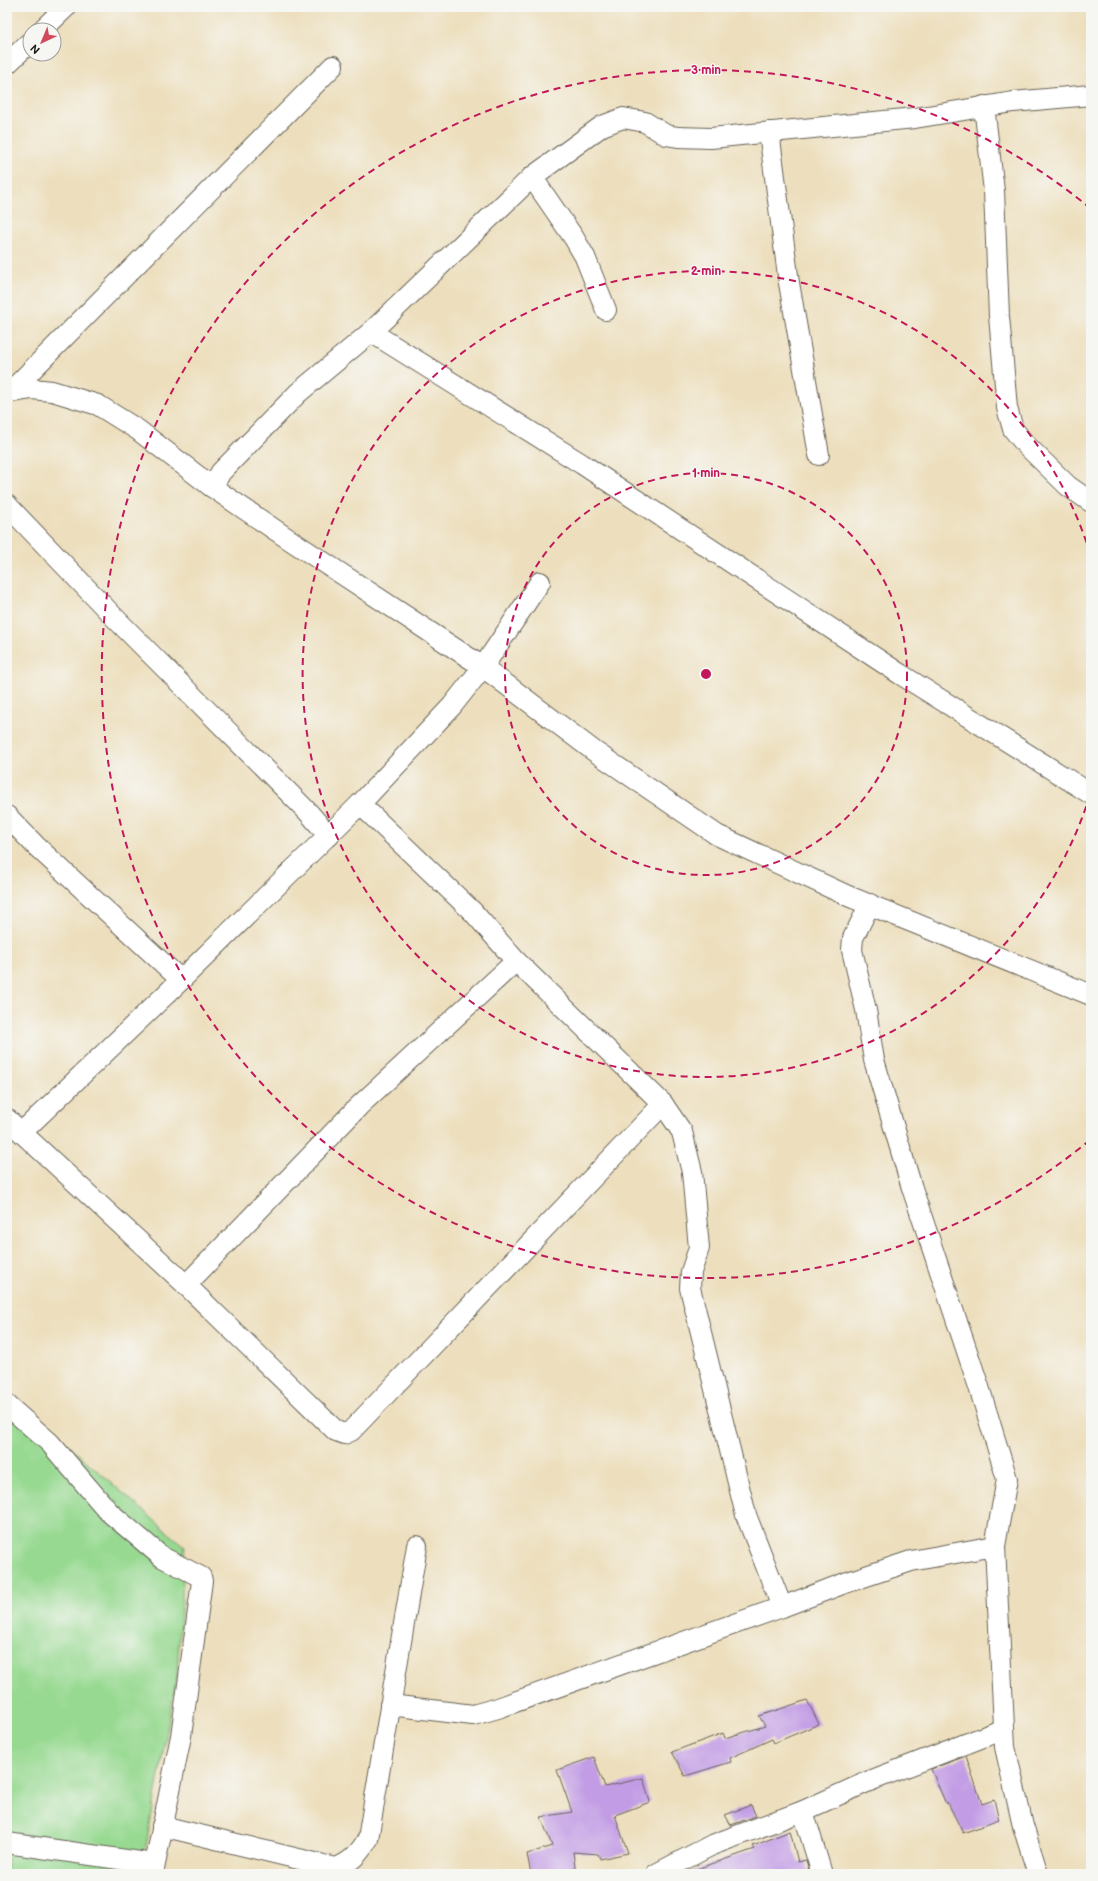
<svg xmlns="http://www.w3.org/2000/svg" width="1098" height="1881" viewBox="0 0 1098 1881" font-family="'Balsamiq Sans',sans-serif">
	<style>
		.green { fill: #97d991; stroke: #5a7a56 }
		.building { fill: #c29ce5 }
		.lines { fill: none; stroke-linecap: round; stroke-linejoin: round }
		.minor-casing { stroke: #656054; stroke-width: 22 }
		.minor { stroke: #fff; stroke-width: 20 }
		.ring { fill: none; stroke: #c2185b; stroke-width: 2; stroke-dasharray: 7 5 }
		.centre { fill: #c2185b; stroke: #f6f6f2; stroke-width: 2 }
		.ring-label { font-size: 12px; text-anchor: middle; font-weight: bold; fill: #c2185b; stroke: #f6f6f2; stroke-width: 3; stroke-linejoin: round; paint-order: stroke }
	</style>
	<rect width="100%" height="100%" fill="#f6f6f2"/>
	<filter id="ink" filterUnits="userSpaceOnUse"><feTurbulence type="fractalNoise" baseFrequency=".025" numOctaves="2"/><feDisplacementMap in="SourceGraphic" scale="8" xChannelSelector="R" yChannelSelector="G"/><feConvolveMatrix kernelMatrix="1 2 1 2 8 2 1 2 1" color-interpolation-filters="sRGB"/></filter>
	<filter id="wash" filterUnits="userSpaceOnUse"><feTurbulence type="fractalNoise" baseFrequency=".012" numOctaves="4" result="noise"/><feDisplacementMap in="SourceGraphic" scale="16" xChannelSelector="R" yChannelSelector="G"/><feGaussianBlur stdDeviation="0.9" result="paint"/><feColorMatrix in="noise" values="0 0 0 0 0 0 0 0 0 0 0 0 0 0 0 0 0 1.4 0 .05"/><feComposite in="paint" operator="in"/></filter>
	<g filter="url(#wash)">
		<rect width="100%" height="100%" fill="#eddfbd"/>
		<polygon class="green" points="7,1392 185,1547 177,1676 141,1874 7,1874"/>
		<g id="blocks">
			<g class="building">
				<polygon points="807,1700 819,1724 774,1743 772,1739 730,1758 731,1762 685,1776 672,1752 723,1733 725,1738 765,1726 759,1716"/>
				<polygon points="966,1756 982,1804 994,1800 999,1820 963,1833 948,1803 946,1804 931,1769"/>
				<polygon points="594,1757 605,1787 643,1778 650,1802 615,1815 628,1853 600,1859 598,1854 573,1852 576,1874 531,1874 527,1854 552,1846 541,1817 572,1812 557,1770"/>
				<polygon points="751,1805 756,1816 731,1825 725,1815"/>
				<polygon points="790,1831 798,1862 806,1860 810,1874 689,1874 688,1872 755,1849 753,1846"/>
			</g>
		</g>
	</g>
	<g filter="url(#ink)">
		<use href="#blocks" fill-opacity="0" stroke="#656054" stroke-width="1"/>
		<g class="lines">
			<g class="minor-casing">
				<g id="minor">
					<polyline points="42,30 66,7"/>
					<polyline points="7,64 30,42"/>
					<polyline points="984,106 994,191 999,316 1007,408 1013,429 1025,444 1068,486 1091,502"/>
					<polyline points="769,132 789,283 819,455"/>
					<polyline points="532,177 574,238 585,257 606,310"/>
					<polyline points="371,332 582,464 900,674 1091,794"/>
					<polyline points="10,392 333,66"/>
					<polyline points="7,393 32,389 52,391 98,405 138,430 212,487 287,538 483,667 594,751 717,835 848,896 1091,995"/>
					<polyline points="212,487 221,472 298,393 371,332 532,177 602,126 623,118 645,122 666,135 678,137 711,138 915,118 1013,102 1091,95"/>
					<polyline points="7,505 114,617 308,812 329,836"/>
					<polyline points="7,816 35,845 181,980"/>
					<polyline points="663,1104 682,1132 692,1172 699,1248 691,1272 690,1288 746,1515 782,1607"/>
					<polyline points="7,1119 186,1285 336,1431 344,1434 351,1431 663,1104 516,961 473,912 360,804"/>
					<polyline points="22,1132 181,980 360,804 452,706 483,667 540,582"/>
					<polyline points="186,1285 359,1106 516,961"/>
					<polyline points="7,1405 50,1443 109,1512 162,1557 201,1577 202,1581 181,1736 153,1874"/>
					<polyline points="995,1546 1005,1747 1023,1826 1038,1874"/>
					<polyline points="390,1705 473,1715 498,1708 782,1607 845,1583 911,1561 995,1546 1007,1479 979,1387 912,1188 874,1060 866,1010 852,950 853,938 870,904"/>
					<polyline points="803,1811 822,1874"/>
					<path d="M162,1826L336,1868C352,1862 359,1853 368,1839L417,1546"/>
					<polyline points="7,1843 154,1864"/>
					<polyline points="656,1874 712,1845 803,1811 867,1782 1004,1729"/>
				</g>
			</g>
			<use href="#minor" class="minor"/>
		</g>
	</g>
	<g class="ring">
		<circle cx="706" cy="674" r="201"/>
		<path d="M1090 795A403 403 0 1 1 1090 553"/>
		<path d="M1090 1140A604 604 0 1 1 1090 208"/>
	</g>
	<circle cx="706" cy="674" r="6" class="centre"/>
	<g class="ring-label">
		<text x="706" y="74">3 min</text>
		<text x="706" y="275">2 min</text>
		<text x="706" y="477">1 min</text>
	</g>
	<rect width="1098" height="1881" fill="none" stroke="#f6f6f2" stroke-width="24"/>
	<g transform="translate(42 42) rotate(224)"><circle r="19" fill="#f6f6f2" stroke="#9f9f9c"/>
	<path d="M0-3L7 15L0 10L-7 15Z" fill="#d1495b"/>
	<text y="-6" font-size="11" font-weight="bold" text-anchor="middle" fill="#1c1c1c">N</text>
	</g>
</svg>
